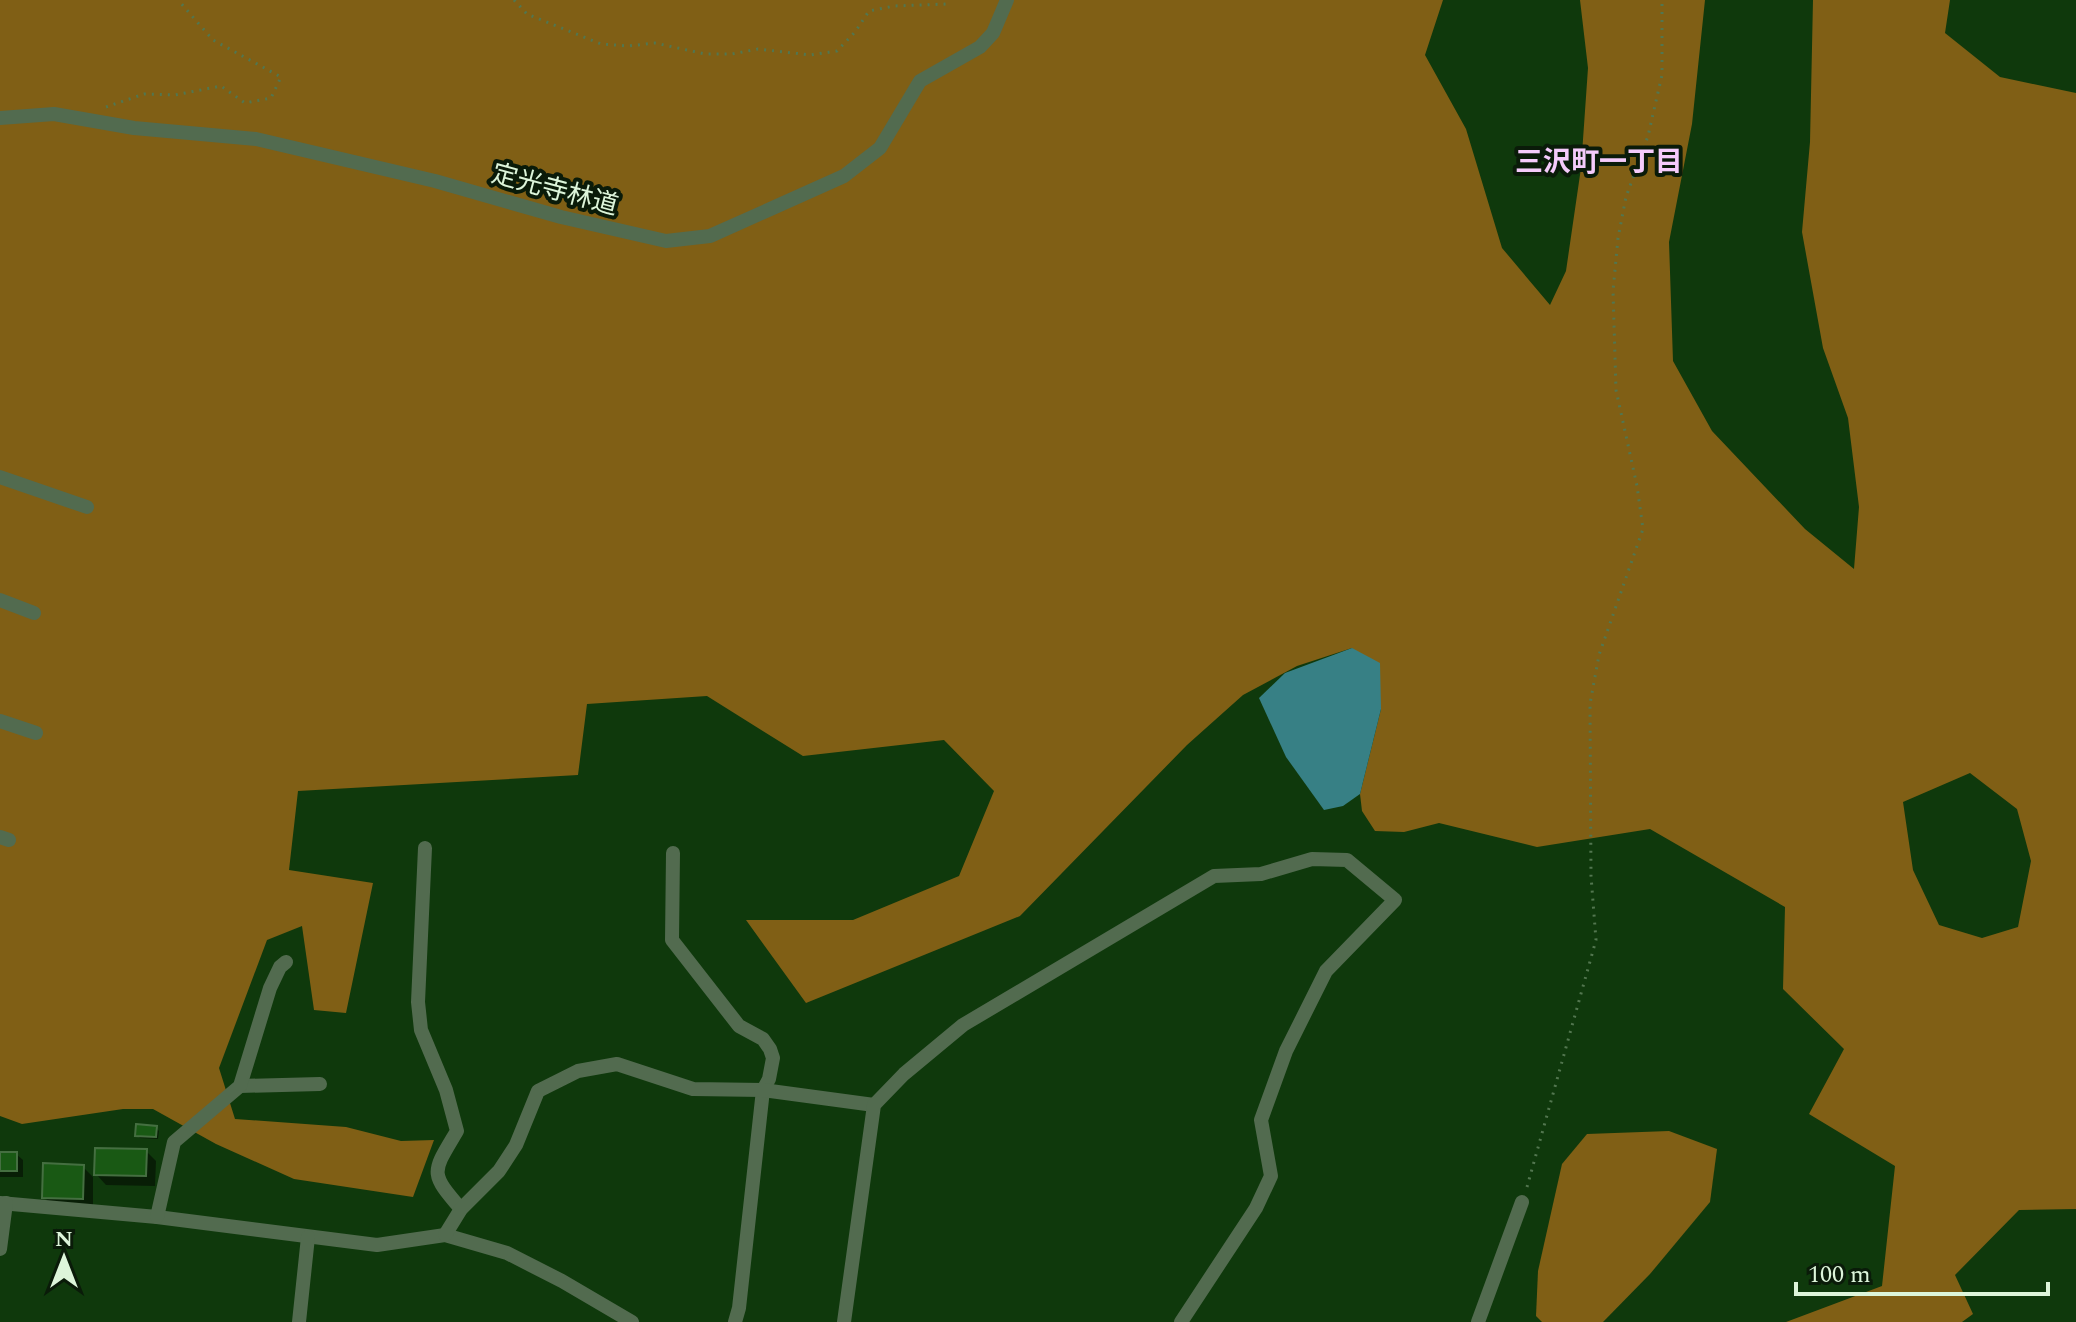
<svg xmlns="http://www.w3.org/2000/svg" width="2076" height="1322" viewBox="0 0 2076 1322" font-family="Spectral,'Noto Sans JP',serif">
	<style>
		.forest { fill: #805f15; fill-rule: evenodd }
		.water { fill: #378085 }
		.shadow { fill: #0007 }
		.building { fill: #195914; stroke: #456f41; stroke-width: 2 }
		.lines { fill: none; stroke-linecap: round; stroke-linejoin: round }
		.path { stroke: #52764f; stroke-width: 3; stroke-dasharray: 2 6; stroke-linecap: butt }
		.street { stroke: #526b4f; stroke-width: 14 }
		.labels { text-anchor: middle; stroke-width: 8; stroke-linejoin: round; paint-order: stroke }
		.street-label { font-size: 26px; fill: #ddf5da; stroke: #0a1b09 }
		.neighbourhood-label { font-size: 28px; font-weight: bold; fill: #f5cbfb; stroke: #0a1b09 }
	</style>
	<rect width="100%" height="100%" fill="#0f390c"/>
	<g class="forest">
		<path d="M0,0H1443L1425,55L1466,129L1502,248L1550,305L1566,271L1581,168L1588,68L1580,0H1705L1692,124L1669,242L1673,361L1712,431L1805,529L1854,569L1859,507L1848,418L1823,348L1802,232L1810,142L1813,0H1950L1945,33L2000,77L2076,93V1209L2019,1210L1955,1275L1973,1314L1962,1322H1786L1882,1286L1895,1166L1809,1114L1844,1049L1783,989L1785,907L1650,829L1537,847L1439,823L1404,832L1375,831L1362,811L1360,794L1381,709L1352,648L1297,666L1243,695L1187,745L1020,916L806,1003L746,920H853L959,876L994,791L944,740L803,756L707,696L587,704L578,775L298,791L289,870L373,883L346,1013L314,1010L302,926L267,940L219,1068L235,1119L346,1127L401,1141L434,1140L413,1197L294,1179L216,1144L153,1109H123L22,1124L0,1116ZM1970,773L2017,809L2031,861L2018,927L1982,938L1939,925L1913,870L1903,802Z"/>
		<polygon points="1669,1131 1717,1149 1710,1202 1650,1274 1603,1322 1542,1322 1536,1316 1538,1271 1562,1164 1587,1134"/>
	</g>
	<polygon class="water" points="1352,648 1380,663 1381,709 1360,794 1343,806 1324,810 1286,757 1259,698 1285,673"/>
	<g class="shadow">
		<polygon points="156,1128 159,1131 158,1139 140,1138 137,1135"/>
		<polygon points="146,1151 156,1161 155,1186 106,1185 96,1174"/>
		<polygon points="0,1154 16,1154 23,1160 23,1177 0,1177"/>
		<polygon points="83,1167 93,1177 93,1208 54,1207 44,1197"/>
	</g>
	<g class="building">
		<polygon points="136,1124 157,1126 156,1137 135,1136"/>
		<polygon points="95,1148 147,1149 146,1176 94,1175"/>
		<rect x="0" y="1152" width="17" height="19"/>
		<polygon points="43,1163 84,1165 83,1199 42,1198"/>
	</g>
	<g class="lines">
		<g class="path">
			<polyline points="514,0 527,14 601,44 628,46 655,43 705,54 732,54 758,49 810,55 837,51 855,32 869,11 894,6 947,4 948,0"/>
			<polyline points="106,107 144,94 175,95 221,86 245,103 271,98 281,77 213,40 178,0"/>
			<polyline points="1527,1187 1596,940 1591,876 1590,704 1599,655 1643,529 1637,486 1616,390 1613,291 1618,238 1626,197 1648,136 1662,75 1662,0"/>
		</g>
		<g class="street">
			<polyline points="0,118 54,114 134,128 256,139 435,181 561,217 666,241 710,236 844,176 880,148 920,81 980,47 993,33 1007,0"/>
			<polyline points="0,477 87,507"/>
			<polyline points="0,600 34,613"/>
			<polyline points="0,721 36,733"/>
			<polyline points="0,837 9,840"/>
			<path d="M425,848L418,1002L421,1030L446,1090L457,1131C432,1173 429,1172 461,1209"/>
			<polyline points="673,853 672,940 739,1026 763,1039 770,1049 773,1058 769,1079 763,1090 739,1308 735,1322"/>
			<polyline points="240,1086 320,1084"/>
			<polyline points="0,1203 157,1217 377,1245 445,1235 507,1253 562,1281 632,1322"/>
			<polyline points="157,1217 174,1142 240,1086 270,988 280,967 286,962"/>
			<polyline points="445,1235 461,1209 499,1171 516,1145 538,1091 578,1071 617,1064 693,1089 763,1090 874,1105"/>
			<polyline points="0,1249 6,1203"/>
			<polyline points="299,1322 308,1237"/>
			<polyline points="844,1322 874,1105 904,1074 963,1025 1214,876 1261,874 1312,859 1347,860 1395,900 1326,971 1286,1051 1261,1120 1271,1176 1256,1208 1181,1322"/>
			<polyline points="1478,1322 1522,1202"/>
		</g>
	</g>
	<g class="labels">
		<g class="street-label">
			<text transform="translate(555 189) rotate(15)" y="9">定光寺林道</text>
		</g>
		<g class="neighbourhood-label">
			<text x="1599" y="171">三沢町一丁目</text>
		</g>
	</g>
	<g transform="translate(64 1258)" stroke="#0a1b09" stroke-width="6" paint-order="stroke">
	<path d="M0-6L14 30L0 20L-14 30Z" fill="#ddf5da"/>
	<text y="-12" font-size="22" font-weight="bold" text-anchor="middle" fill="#ddf5da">N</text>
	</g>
	<path d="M1796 1282v12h252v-12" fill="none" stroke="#ddf5da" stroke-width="4"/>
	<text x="1808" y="1282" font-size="24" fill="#ddf5da" stroke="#0a1b09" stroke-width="6" paint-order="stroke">100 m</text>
</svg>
